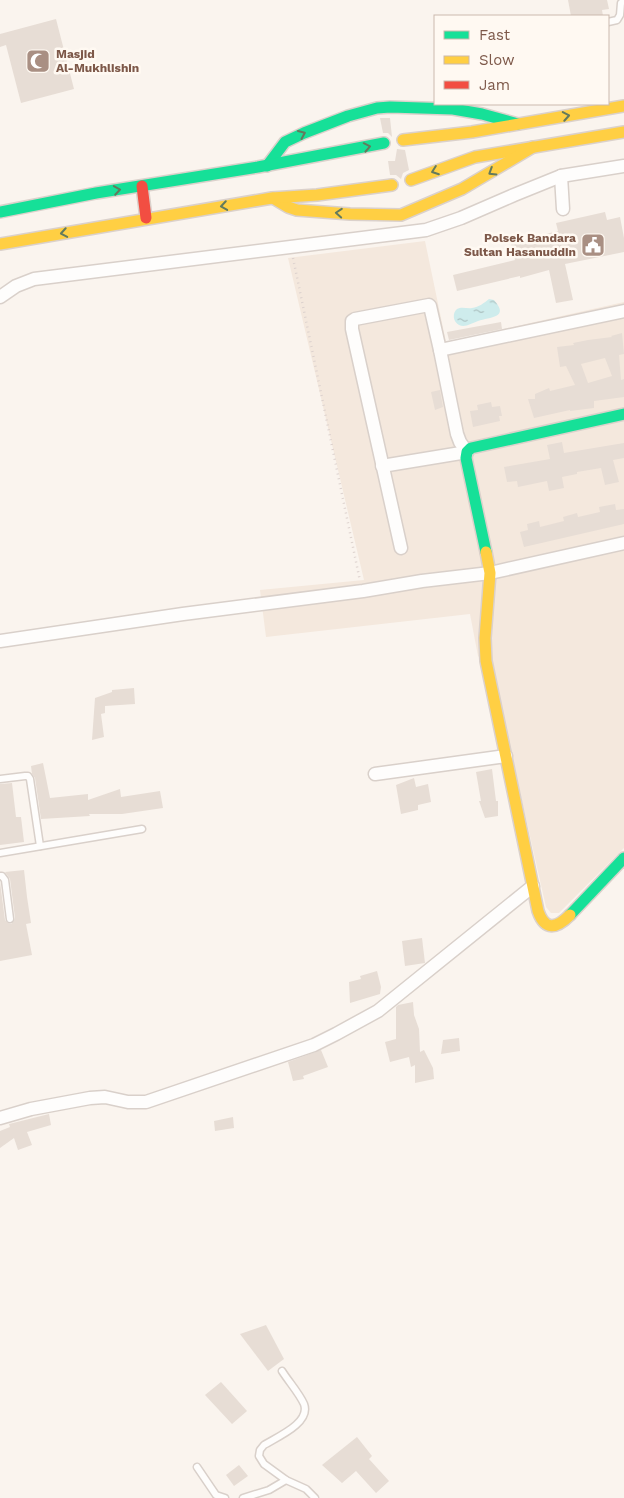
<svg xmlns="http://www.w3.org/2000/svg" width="624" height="1498" viewBox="0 0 624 1498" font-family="'Work Sans',sans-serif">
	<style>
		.residential { fill: #f4e8dd }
		.water { fill: url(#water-ripples) }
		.building { fill: #e7ddd5; fill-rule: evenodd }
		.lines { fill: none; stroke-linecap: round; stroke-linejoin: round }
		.lane-casing { stroke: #d9d0ca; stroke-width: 9 }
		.street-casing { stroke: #d9d0ca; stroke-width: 15 }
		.fast-casing { stroke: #dbd1cb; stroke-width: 14 }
		.slow-casing { stroke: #dbd1cb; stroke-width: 14 }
		.jam-casing { stroke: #dbd1cb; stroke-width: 14 }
		.path { stroke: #ddd2ce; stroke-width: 2.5; stroke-dasharray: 1 4; stroke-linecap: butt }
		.lane { stroke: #fefdfc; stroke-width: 6 }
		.street { stroke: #fefdfc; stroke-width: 12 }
		.fast { stroke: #16e098; stroke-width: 11 }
		.slow { stroke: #ffcf43; stroke-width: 11 }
		.jam { stroke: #f24e42; stroke-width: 11 }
		.oneway { stroke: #637a5d }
		.labels { text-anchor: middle; stroke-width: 5; stroke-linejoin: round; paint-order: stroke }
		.poi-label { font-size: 12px; font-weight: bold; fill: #7d5849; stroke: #fff9f2; text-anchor: start }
	</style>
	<defs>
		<pattern id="water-ripples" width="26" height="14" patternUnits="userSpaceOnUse" patternTransform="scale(1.25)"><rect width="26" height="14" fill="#ceecec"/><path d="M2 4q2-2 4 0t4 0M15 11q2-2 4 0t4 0" fill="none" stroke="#acc2c1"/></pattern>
	</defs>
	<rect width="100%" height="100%" fill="#faf4ee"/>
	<polygon class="residential" points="425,241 446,342 624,302 624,848 559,913 551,913 546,907 493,673 478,656 470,614 266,637 260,590 364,580 288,258"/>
	<path class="water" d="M489,299L494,300C510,318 490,317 478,321C472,323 465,328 459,325C453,322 452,313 457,309C462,306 467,309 472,308C479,307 484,303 489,299Z"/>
	<g class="building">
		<polygon points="568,0 607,0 609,9 602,10 603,16 571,16"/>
		<polygon points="56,19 74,89 21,103 6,45 0,47 0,34"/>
		<polygon points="380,118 390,118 392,137 388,133 383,133"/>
		<polygon points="397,149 405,150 409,170 403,173 401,179 396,175 390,175 388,161 395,161"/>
		<polygon points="605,212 607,220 620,217 624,238 624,252 565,264 573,300 556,303 549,270 520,278 520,276 457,291 453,275 515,260 511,244 534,237 558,231 556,223"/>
		<polygon points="501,322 502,329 449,340 447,332"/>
		<path d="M622,333L624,354L619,355L621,380L624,379V397L594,401V408L570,411V410L534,418L528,399H535V394L549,388L550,391L575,385L566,366L560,367L557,347L574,345L573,343L588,340L612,337L611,336ZM605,358L612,376L588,383L581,364Z"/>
		<polygon points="440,390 443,407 435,410 431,392"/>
		<polygon points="491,402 492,407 500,406 502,416 499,416 500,421 473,427 470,411 478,410 477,405"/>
		<polygon points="562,442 564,453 624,443 624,458 613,460 619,482 605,485 601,468 577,472 577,474 562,477 564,488 549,491 547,481 518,487 517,481 507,482 504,467 550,459 547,445"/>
		<polygon points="615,504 616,510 624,509 624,524 524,547 520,532 528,530 527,524 539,521 540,527 564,521 563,517 577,513 578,517 600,512 599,507"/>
		<polygon points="134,688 135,704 105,706 105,713 101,714 104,737 92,740 95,698 112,692 112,690"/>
		<polygon points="43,763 50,798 88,794 88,800 120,789 121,797 160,791 163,808 122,814 89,814 90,816 41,819 35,778 32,774 31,766"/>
		<polygon points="492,769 496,801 498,801 498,816 485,818 479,801 481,801 476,772"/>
		<polygon points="414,778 416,787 428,784 431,802 418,805 418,810 401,814 396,785"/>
		<polygon points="12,783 16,817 21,817 24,842 0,845 0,784"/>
		<polygon points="24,870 27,897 31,923 26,924 32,955 0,961 0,882 5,920 8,923 11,924 14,921 15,918 10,879 5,872"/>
		<polygon points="422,938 425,963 405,966 402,941"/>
		<polygon points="377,971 381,987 380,994 350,1003 349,982 361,979 360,976"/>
		<polygon points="413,1002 414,1015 419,1029 420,1052 424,1050 433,1068 434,1079 415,1083 415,1065 411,1067 409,1057 390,1062 385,1042 396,1039 396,1007 398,1005"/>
		<polygon points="459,1038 460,1051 441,1054 443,1040"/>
		<polygon points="321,1050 328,1067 303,1076 304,1079 293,1081 288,1062"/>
		<polygon points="49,1114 51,1125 27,1132 32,1145 18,1150 14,1138 0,1148 0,1131 10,1127 9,1124"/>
		<polygon points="233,1117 234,1128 215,1131 214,1121"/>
		<polygon points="266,1325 284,1359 268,1371 240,1334"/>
		<polygon points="221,1382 247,1411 232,1424 205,1395"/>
		<polygon points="357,1437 372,1456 369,1459 389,1481 376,1493 356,1471 342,1483 322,1465"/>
		<polygon points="239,1465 248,1476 234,1486 226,1475"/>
	</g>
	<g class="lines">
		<g class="lane-casing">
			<g id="lane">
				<polyline points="608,22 617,20 620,15 621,3 624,1"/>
				<polyline points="0,779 25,776 28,776 30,779 40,846"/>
				<polyline points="0,853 142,829"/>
				<polyline points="0,876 2,876 5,880 10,919"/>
				<path d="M282,1371C289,1382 299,1393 304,1404C311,1423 277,1437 264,1445L260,1450L259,1456L264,1464L286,1480L306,1489L315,1498"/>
				<polyline points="197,1467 216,1495 225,1498"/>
				<polyline points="243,1498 269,1490 286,1480"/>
			</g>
		</g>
		<g class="street-casing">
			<g id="street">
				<polyline points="561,176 563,209"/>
				<polyline points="0,297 16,286 34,279 426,230 461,218 514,195 561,176 624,166"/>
				<polyline points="440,350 457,434 460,442 467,452"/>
				<polyline points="382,466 467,452"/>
				<polyline points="401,548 352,329 352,321 355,319 429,305 430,306 440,350 624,311"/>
				<polyline points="0,641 183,614 363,591 422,581 490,573 624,543"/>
				<polyline points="375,774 506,756"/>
				<polyline points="0,1118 31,1109 90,1098 105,1097 128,1102 146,1102 314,1045 336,1034 378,1011 533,886"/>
			</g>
		</g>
		<g class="fast-casing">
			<g id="fast">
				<polyline points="267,166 285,142 304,133 348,116 377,108 390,107 453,109 482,114 518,124"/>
				<polyline points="0,212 96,193 258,167 384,143"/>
				<polyline points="486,552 466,458 467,452 471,448 624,414"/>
				<polyline points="570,915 624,858"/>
			</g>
		</g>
		<g class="slow-casing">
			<g id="slow">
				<polyline points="403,140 472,132 624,106"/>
				<polyline points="411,180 475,157 624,132"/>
				<polyline points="273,198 288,207 297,210 350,214 401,215 462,189 533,147"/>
				<polyline points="0,244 272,198 317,195 392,185"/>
				<path d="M486,552L490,573L485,638L486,661L538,911C545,931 556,929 570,915"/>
			</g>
		</g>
		<g class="jam-casing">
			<polyline id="jam" points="142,186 146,218"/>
		</g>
		<polyline class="path" points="293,258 360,581"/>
		<use href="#lane" class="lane"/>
		<use href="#street" class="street"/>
		<use href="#fast" class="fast"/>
		<use href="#slow" class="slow"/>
		<use href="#jam" class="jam"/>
	</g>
	<defs><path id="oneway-chevron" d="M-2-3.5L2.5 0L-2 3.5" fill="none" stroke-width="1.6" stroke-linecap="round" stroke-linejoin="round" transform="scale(1.25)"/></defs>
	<g class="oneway">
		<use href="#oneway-chevron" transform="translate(566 116) rotate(-10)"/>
		<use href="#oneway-chevron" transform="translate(302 134) rotate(-24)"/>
		<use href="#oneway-chevron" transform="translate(367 147) rotate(-11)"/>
		<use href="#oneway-chevron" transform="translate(435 171) rotate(160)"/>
		<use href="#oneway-chevron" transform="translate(492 172) rotate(148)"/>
		<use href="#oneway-chevron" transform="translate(117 190) rotate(-9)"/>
		<use href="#oneway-chevron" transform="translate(224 206) rotate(171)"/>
		<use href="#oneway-chevron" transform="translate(339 213) rotate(-176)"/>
		<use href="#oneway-chevron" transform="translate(64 233) rotate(170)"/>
	</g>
	<defs>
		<g id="mosque-square" transform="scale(1.25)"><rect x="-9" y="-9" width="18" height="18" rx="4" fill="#a98f83" stroke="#fff9f2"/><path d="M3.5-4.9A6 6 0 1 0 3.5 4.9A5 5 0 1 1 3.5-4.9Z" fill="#fff"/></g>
		<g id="civic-square" transform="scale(1.25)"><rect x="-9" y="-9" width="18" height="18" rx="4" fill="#a98f83" stroke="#fff9f2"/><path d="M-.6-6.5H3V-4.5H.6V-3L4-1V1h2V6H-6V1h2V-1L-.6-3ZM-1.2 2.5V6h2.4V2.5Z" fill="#fff"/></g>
	</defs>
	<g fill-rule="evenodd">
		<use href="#mosque-square" x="38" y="61"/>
		<use href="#civic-square" x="593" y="245"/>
	</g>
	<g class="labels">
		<g class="poi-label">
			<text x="56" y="58">Masjid<tspan x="56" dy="14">Al-Mukhlishin</tspan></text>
			<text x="576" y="242" text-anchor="end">Polsek Bandara<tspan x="576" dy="14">Sultan Hasanuddin</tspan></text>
		</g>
	</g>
	<rect x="434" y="15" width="175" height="90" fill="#fff9f2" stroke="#cbb9ae"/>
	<rect x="444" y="31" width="25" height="8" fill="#16e098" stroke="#cbb9ae"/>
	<text x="479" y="40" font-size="15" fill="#7d5849">Fast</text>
	<rect x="444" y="56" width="25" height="8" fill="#ffcf43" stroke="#cbb9ae"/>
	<text x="479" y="65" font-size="15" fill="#7d5849">Slow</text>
	<rect x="444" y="81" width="25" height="8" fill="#f24e42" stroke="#cbb9ae"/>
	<text x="479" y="90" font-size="15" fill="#7d5849">Jam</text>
</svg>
